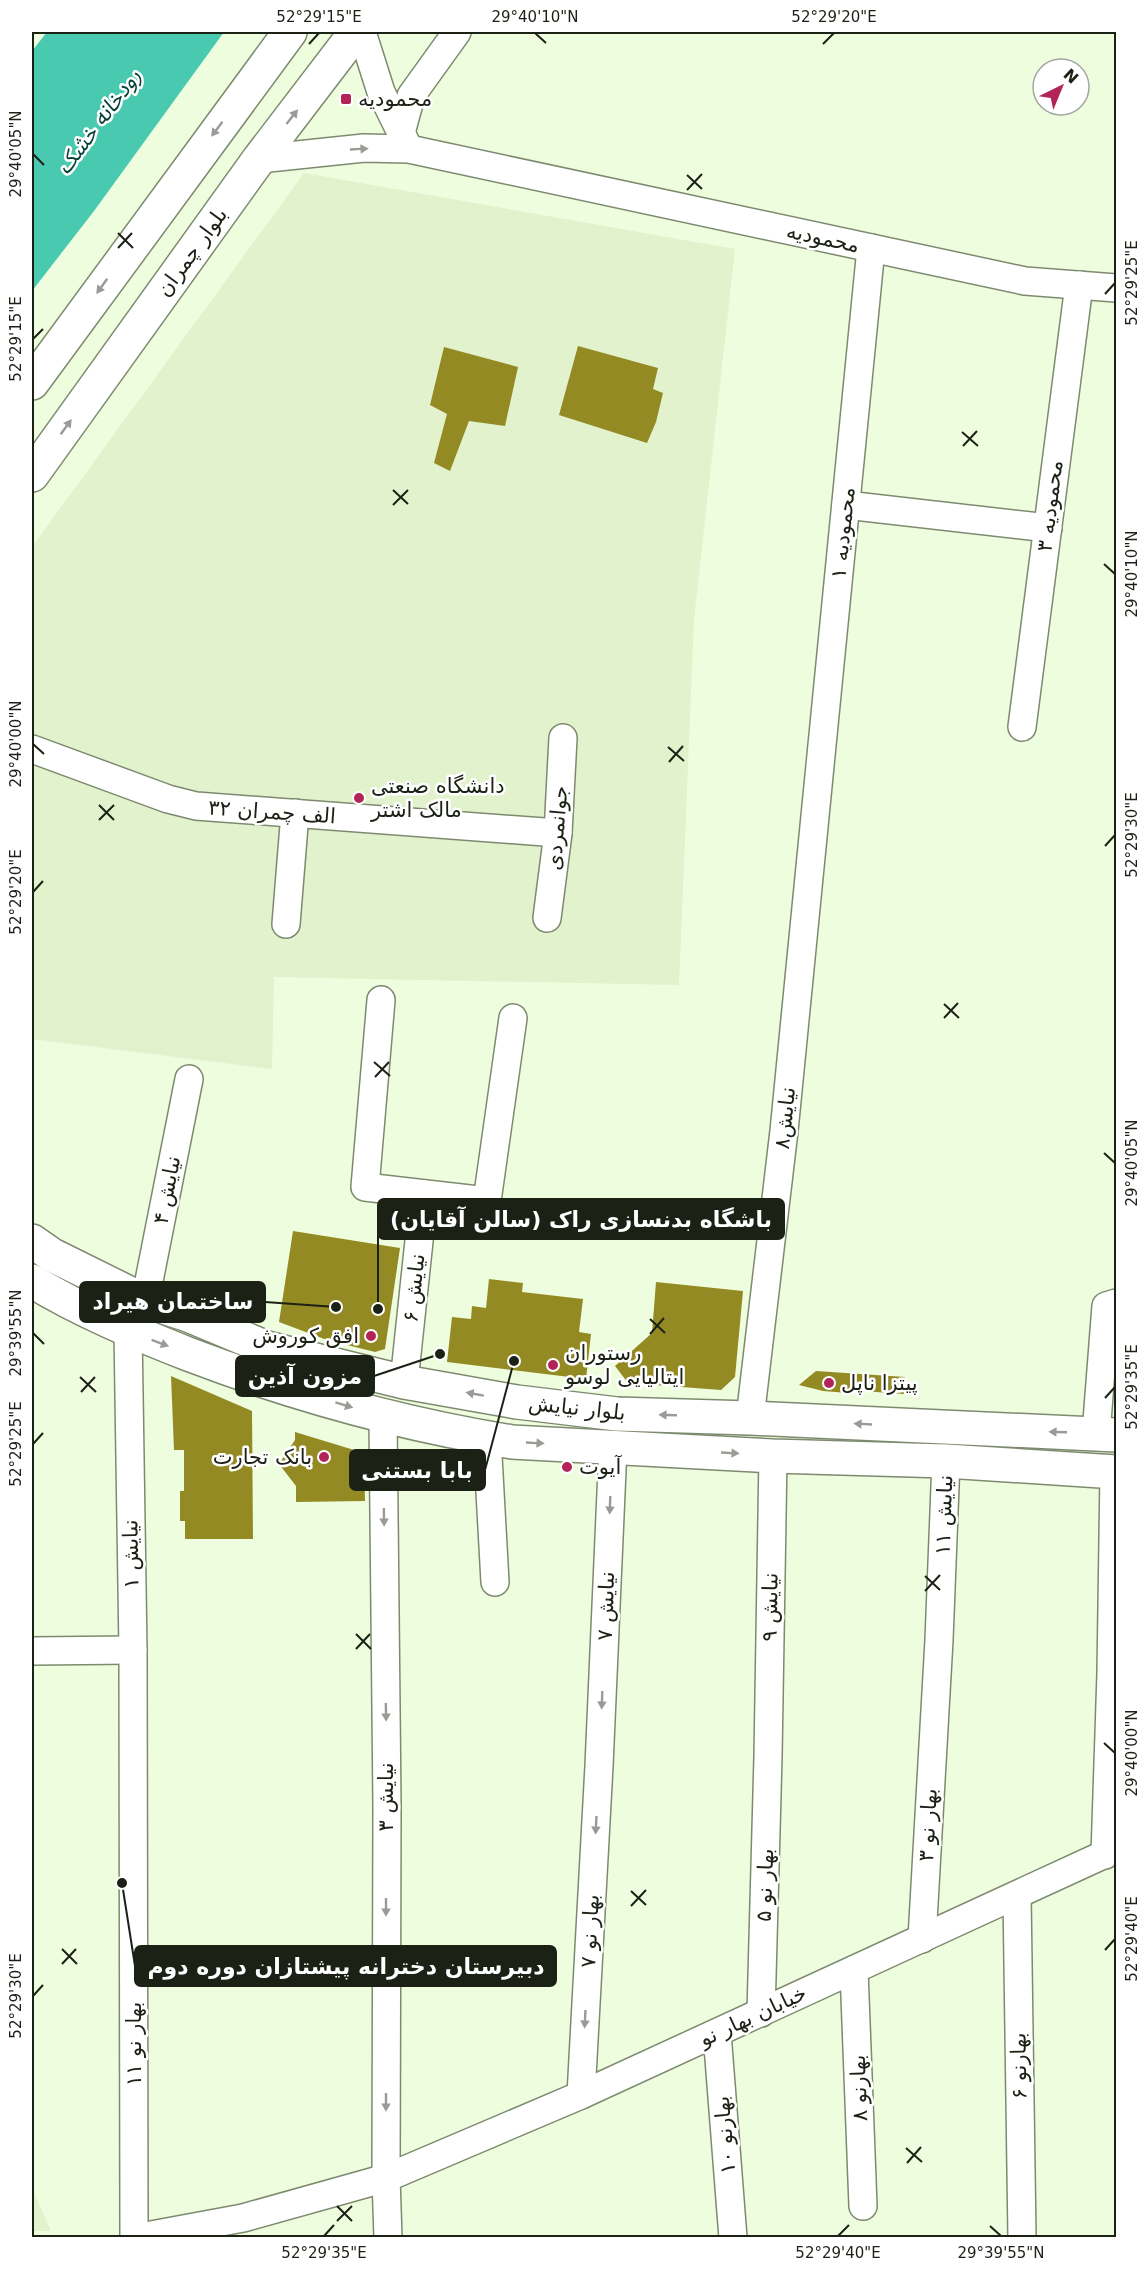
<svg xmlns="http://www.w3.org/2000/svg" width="1148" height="2269" viewBox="0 0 1148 2269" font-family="'DejaVu Sans','Noto Sans Arabic',sans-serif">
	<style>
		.built { fill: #e1f2cd }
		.water { fill: #48c9b0 }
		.building { fill: #948a24 }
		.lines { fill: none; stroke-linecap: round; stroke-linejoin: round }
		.minor-casing { stroke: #7d8a6f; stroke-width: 30 }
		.major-casing { stroke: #7d8a6f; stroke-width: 36 }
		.minor { stroke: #fff; stroke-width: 27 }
		.major { stroke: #fff; stroke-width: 33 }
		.oneway { fill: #999b96 }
		.ticks { fill: none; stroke: #1c2116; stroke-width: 2 }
		.poi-dot { fill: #b22358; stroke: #fff; stroke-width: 2 }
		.labels { text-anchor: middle; stroke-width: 5; stroke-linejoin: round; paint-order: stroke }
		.poi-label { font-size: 21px; fill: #1c2116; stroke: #fff; text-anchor: start }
		.street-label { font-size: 21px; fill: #1c2116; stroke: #fff }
		.water-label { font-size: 22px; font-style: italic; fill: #023e34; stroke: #fff }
		.leader { fill: none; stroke: #1c2116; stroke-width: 2 }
		.callout-dot { fill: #1c2116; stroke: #fff; stroke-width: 2 }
		.callout { fill: #1c2116; stroke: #1c2116; stroke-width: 2 }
		.callout-label { font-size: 22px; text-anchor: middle; font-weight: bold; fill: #fff }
		.neatline { fill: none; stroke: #1c2116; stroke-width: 2 }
		.ticks-label { font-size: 15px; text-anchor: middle; fill: #1c2116 }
	</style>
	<rect width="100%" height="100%" fill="#eefdde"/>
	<g class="built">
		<polygon points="304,173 735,249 694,619 679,985 274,977 272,1069 32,1039 32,547"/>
		<polygon points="32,2188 51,2231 32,2231"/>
	</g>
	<polygon class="water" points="47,32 224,32 94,211 32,291 32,51"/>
	<g class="building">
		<polygon points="578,346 658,368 653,389 663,393 656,422 647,443 559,415"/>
		<polygon points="444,347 518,367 505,426 469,421 450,471 434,463 447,414 430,405"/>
		<polygon points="293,1231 400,1248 385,1349 375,1352 327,1340 279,1322"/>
		<polygon points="489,1279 523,1283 522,1292 583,1299 579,1332 591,1334 586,1379 447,1362 452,1317 471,1319 472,1306 486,1308"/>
		<polygon points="656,1282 743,1291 735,1377 721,1390 628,1383 615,1366 652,1333"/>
		<polygon points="816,1371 905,1377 904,1394 848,1390 848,1393 823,1391 799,1385"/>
		<polygon points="171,1376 252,1411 253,1539 185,1539 185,1521 180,1521 180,1491 184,1491 184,1450 174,1450"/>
		<polygon points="295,1432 364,1453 365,1501 296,1502 296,1486 279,1464 295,1440"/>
	</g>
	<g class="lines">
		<g class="minor-casing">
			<g id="minor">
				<polyline points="362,32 381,92 409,149"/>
				<polyline points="401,133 411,96 457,32"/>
				<polyline points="259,159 364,148 409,149 1025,281 1116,288"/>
				<polyline points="846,505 1048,528"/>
				<polyline points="1022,727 1079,285"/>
				<polyline points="32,749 168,799 196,806 558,833"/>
				<polyline points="547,918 558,833 563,738"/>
				<polyline points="286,924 295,813"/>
				<polyline points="381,1000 365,1187 487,1201 513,1018"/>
				<polyline points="145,1301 189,1079"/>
				<polyline points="128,1330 133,1650 134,2238"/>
				<polyline points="404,1382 424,1194"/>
				<polyline points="383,1417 387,1807 386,2178 388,2238"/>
				<polyline points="750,1418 784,1131 871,248"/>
				<polyline points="1096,1434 1106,1306 1116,1303"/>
				<polyline points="487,1438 495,1582"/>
				<polyline points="32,1651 133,1650"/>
				<polyline points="1105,1855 1111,1673 1114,1472"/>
				<polyline points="1017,1895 1022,2238"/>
				<polyline points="922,1939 939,1640 946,1461"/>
				<polyline points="854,1970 863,2206"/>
				<polyline points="761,2013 768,1757 773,1456"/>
				<polyline points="717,2033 733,2238"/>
				<polyline points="581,2095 599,1766 613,1447"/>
				<polyline points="135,2238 243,2218 386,2178 581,2095 1116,1849"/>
			</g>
		</g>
		<g class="major-casing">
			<g id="major">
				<polyline points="32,383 290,32"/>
				<polyline points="32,475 259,159 356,32"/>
				<polyline points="32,1241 52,1255 145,1301 188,1315 267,1348 404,1382 517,1402 617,1414 750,1418 1116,1435"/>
				<path d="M32,1281C81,1311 135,1333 188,1354C293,1394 401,1424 512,1442L773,1456L946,1461L1116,1472"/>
			</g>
		</g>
		<use href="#minor" class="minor"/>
		<use href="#major" class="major"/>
	</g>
	<defs><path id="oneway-solid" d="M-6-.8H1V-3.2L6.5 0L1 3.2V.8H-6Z" transform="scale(1.5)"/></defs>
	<g class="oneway">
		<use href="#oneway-solid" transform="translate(292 117) rotate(-52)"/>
		<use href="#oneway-solid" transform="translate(217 129) rotate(127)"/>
		<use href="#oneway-solid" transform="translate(359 149) rotate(-3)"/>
		<use href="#oneway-solid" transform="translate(102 286) rotate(126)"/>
		<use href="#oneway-solid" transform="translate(66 427) rotate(-54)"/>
		<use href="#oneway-solid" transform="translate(160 1343) rotate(21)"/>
		<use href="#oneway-solid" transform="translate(475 1394) rotate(-170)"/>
		<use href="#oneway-solid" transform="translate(344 1405) rotate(17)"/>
		<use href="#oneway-solid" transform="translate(668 1415) rotate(-178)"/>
		<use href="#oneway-solid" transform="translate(863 1424) rotate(-177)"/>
		<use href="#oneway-solid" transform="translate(1058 1432) rotate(-178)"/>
		<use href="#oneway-solid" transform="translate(535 1443) rotate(3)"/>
		<use href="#oneway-solid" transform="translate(730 1453) rotate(3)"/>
		<use href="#oneway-solid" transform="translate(610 1505) rotate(92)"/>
		<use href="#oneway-solid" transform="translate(384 1517) rotate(89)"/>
		<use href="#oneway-solid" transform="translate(602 1700) rotate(92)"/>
		<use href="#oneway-solid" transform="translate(386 1712) rotate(89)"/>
		<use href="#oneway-solid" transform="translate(596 1825) rotate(93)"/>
		<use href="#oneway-solid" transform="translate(386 1907) rotate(90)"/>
		<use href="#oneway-solid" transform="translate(585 2019) rotate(93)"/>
		<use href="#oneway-solid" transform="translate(386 2102) rotate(90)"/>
	</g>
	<path class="ticks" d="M535,33L546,43M309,44L319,33M823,44L834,33M33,154L44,165M687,175L702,189M687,190L702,174M118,233L133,248M118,248L132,233M1105,294L1115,283M33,339L43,329M962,432L978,446M963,446L977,431M393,490L408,504M393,505L408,490M1104,564L1115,574M33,744L44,754M668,747L684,761M669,762L683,746M99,805L114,820M99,820L114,805M1105,846L1115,835M33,892L43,881M944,1004L959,1018M944,1018L958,1003M374,1062L390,1076M375,1077L389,1062M1104,1153L1115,1163M650,1319L665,1333M33,1333L44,1344M650,1334L664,1318M80,1377L96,1392M81,1392L95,1377M1105,1398L1115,1387M33,1444L43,1433M925,1576L940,1590M925,1591L940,1575M356,1634L371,1649M356,1649L370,1634M1104,1743L1115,1753M631,1891L646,1905M631,1906L646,1890M62,1949L77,1964M1105,1950L1115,1939M62,1964L76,1949M33,1996L43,1985M906,2148L922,2162M907,2163L921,2147M337,2206L352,2221M337,2221L352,2206M990,2226L1001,2236M324,2236L334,2225M838,2236L849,2225"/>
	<g class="poi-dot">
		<rect x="340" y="93" width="12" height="12" rx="3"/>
		<circle cx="359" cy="798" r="6"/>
		<circle cx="371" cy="1336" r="6"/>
		<circle cx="553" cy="1365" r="6"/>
		<circle cx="829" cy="1383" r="6"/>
		<circle cx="324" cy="1457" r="6"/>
		<circle cx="567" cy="1467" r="6"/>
	</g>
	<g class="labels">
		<g class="poi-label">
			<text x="358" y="106">محمودیه</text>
			<text x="371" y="793">دانشگاه صنعتی<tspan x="371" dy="24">مالک اشتر</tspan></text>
			<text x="359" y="1343" text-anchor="end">افق کوروش</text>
			<text x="565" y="1360">رستوران<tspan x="565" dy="24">ایتالیایی لوسو</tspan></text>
			<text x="841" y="1390">پیتزا ناپل</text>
			<text x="312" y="1464" text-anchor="end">بانک تجارت</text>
			<text x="579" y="1474">آیوت</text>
		</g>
		<g class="street-label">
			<text transform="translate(823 238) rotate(12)" y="7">محمودیه</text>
			<text transform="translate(192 252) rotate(-54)" y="7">بلوار چمران</text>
			<text transform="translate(1050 506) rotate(-83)" y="7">۳ محمودیه</text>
			<text transform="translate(843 533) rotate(-84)" y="7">۱ محمودیه</text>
			<text transform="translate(272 812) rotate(4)" y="7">۳۲ الف چمران</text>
			<text transform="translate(557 828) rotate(-85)" y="7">جوانمردی</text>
			<text transform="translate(785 1118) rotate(-84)" y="7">نیایش۸</text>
			<text transform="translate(167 1190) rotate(-79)" y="7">نیایش ۴</text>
			<text transform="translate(414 1288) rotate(-84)" y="7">نیایش ۶</text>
			<text transform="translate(577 1408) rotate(6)" y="7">بلوار نیایش</text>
			<text transform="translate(944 1515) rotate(-88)" y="7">نیایش ۱۱</text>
			<text transform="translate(131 1554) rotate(-91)" y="7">نیایش ۱</text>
			<text transform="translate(606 1606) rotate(-88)" y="7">نیایش ۷</text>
			<text transform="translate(770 1607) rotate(-89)" y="7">نیایش ۹</text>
			<text transform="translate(386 1797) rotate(-90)" y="7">نیایش ۳</text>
			<text transform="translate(928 1825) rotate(-87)" y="7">۳ بهار نو</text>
			<text transform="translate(765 1885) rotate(-88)" y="7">۵ بهار نو</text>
			<text transform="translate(590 1931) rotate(-87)" y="7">۷ بهار نو</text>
			<text transform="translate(753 2016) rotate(-25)" y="7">خیابان بهار نو</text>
			<text transform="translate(134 2044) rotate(-90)" y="7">۱۱ بهار نو</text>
			<text transform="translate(1019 2066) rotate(-91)" y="7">۶ بهارنو</text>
			<text transform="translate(859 2088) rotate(-92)" y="7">۸ بهارنو</text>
			<text transform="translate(725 2135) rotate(-95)" y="7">۱۰ بهارنو</text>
		</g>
		<g class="water-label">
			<text transform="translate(98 121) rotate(-53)" y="8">رودخانه خشک</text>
		</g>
	</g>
	<path class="leader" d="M378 1309L378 1219M336 1307L265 1302M440 1354L374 1376M514 1361L485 1470M122 1883L135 1966"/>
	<g class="callout-dot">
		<circle cx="378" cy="1309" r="6"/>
		<circle cx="336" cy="1307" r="6"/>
		<circle cx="440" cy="1354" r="6"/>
		<circle cx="514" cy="1361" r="6"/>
		<circle cx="122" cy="1883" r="6"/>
	</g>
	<g class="callout">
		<rect x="378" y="1199" width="406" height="40" rx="6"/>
		<rect x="80" y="1282" width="185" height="40" rx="6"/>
		<rect x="236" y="1356" width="138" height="40" rx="6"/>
		<rect x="350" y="1450" width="135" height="40" rx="6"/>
		<rect x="135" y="1946" width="421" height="40" rx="6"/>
	</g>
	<g class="callout-label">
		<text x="581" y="1227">باشگاه بدنسازی راک (سالن آقایان)</text>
		<text x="173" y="1309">ساختمان هیراد</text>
		<text x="305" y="1384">مزون آذین</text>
		<text x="417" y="1478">بابا بستنی</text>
		<text x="346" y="1974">دبیرستان دخترانه پیشتازان دوره دوم</text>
	</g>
	<rect width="1148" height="2269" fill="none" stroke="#ffffff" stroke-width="66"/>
	<g transform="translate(1061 87) rotate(43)"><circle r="28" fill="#ffffff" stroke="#a4a6a2" stroke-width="1.5"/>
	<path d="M0-4.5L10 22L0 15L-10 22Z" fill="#b22358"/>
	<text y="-9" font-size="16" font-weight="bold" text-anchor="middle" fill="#1c2116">N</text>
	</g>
	<rect x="33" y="33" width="1082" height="2203" class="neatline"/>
	<g class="ticks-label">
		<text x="319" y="22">52°29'15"E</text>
		<text x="535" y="22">29°40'10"N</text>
		<text x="834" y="22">52°29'20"E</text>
		<text transform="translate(16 154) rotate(-90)" y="5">29°40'05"N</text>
		<text transform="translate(1132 283) rotate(-90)" y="5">52°29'25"E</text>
		<text transform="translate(16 339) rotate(-90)" y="5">52°29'15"E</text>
		<text transform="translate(1132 574) rotate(-90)" y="5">29°40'10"N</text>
		<text transform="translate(16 744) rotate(-90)" y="5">29°40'00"N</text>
		<text transform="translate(1132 835) rotate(-90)" y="5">52°29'30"E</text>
		<text transform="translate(16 892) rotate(-90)" y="5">52°29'20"E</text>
		<text transform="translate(1132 1163) rotate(-90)" y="5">29°40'05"N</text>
		<text transform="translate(16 1333) rotate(-90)" y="5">29°39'55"N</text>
		<text transform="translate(1132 1387) rotate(-90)" y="5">52°29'35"E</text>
		<text transform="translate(16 1444) rotate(-90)" y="5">52°29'25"E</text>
		<text transform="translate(1132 1753) rotate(-90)" y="5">29°40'00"N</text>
		<text transform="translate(1132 1939) rotate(-90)" y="5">52°29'40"E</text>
		<text transform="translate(16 1996) rotate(-90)" y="5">52°29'30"E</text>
		<text x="324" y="2258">52°29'35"E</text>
		<text x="838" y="2258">52°29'40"E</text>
		<text x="1001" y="2258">29°39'55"N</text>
	</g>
</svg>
